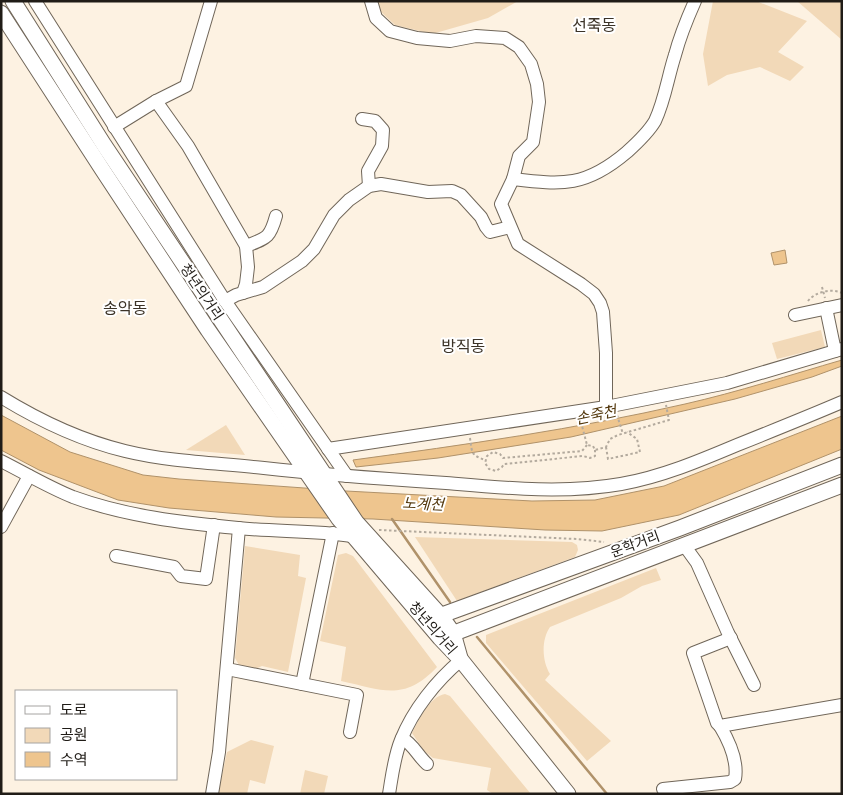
<svg xmlns="http://www.w3.org/2000/svg" width="843" height="795" viewBox="0 0 843 795" font-family="Arial,'Noto Sans KR',sans-serif">
	<style>
		.green { fill: #f2d9b8 }
		.water { fill: #eec58e; stroke: #b0926a }
		.lines { fill: none; stroke-linecap: round; stroke-linejoin: round }
		.stream { stroke: #b0926a; stroke-width: 2.5 }
		.minor-casing { stroke: #706659; stroke-width: 14 }
		.major-casing { stroke: #706659; stroke-width: 17 }
		.path { stroke: #b3aa9e; stroke-width: 2; stroke-dasharray: 2.5 2.5; stroke-linecap: butt }
		.minor { stroke: #fff; stroke-width: 12 }
		.major { stroke: #fff; stroke-width: 15 }
		.labels { text-anchor: middle; stroke-width: 4; stroke-linejoin: round; paint-order: stroke }
		.street-label { font-size: 14px; fill: #201c17; stroke: #fff }
		.water-label { font-size: 15px; font-style: italic; fill: #53380d; stroke: #fff }
		.quarter-label { font-size: 16px; fill: #3c3327; stroke: #fff }
	</style>
	<rect width="100%" height="100%" fill="#fdf2e2"/>
	<g class="green">
		<polygon points="377,1 518,1 488,18 432,34 395,25 379,10"/>
		<polygon points="713,1 756,1 807,21 778,52 804,67 790,81 760,67 727,75 708,86 703,54"/>
		<polygon points="797,1 842,1 842,40"/>
		<polygon points="821,330 825,347 777,359 772,343"/>
		<polygon points="226,425 245,455 186,450"/>
		<polygon points="415,537 572,542 577,545 578,550 575,557 457,601"/>
		<polygon points="245,546 300,555 298,576 306,578 288,672 262,666 253,670 240,667 235,658"/>
		<path d="M346,553L353,556L437,667C404,702 383,690 341,681L346,647L320,641L338,555Z"/>
		<path d="M656,568L661,580L642,586L621,598L550,627C541,640 542,661 550,674L545,680L611,741L587,761L486,643V635Z"/>
		<path d="M445,694L450,696L531,794H493L487,790L491,768L433,758L424,751L412,733C419,720 429,697 445,694Z"/>
		<polygon points="251,740 274,746 265,784 250,780 247,794 218,794 227,752"/>
		<polygon points="305,770 328,776 324,794 300,794"/>
	</g>
	<g class="water">
		<polygon points="785,250 787,263 774,265 771,253"/>
		<path d="M842,360V366L812,377L735,399L571,437L438,458L356,467L353,460C464,445 576,429 685,404C738,392 790,375 842,360Z"/>
		<polygon points="1,415 70,452 143,475 179,479 346,491 532,501 595,500 664,486 842,416 842,449 679,515 602,531 545,530 373,519 276,517 169,508 118,500 39,470 1,450"/>
	</g>
	<g class="lines">
		<g class="stream">
			<polyline points="392,519 450,602"/>
			<polyline points="477,637 607,794"/>
		</g>
		<g class="minor-casing">
			<g id="minor">
				<polyline points="35,1 225,301 236,295 263,287 302,261 314,249 334,215 349,200 369,186 381,184 428,192 452,191 461,195 481,217 486,227 490,232 510,227"/>
				<polyline points="371,1 376,18 390,31 417,38 450,41 476,36 505,38 519,47 531,64 537,84 539,102 533,142 519,156 513,179 501,204 518,244 581,284 594,294 600,303 603,312 606,353 606,407"/>
				<polyline points="156,101 188,146 246,246 248,267 246,284 243,293"/>
				<polyline points="362,119 375,121 383,130 382,146 368,171 369,186"/>
				<polyline points="114,127 156,101 186,86 211,1"/>
				<path d="M513,179C563,185 586,187 627,152C637,143 648,133 655,121C665,100 668,76 675,55C680,36 687,19 695,1"/>
				<path d="M246,246C267,238 270,238 276,216"/>
				<polyline points="225,301 347,476"/>
				<polyline points="826,308 835,351"/>
				<polyline points="795,315 842,305"/>
				<path d="M1,397C40,421 80,440 125,451C170,462 218,463 264,468C324,475 385,479 446,483C504,488 564,494 621,484C661,477 699,461 737,445C772,431 807,417 842,402"/>
				<polyline points="328,449 606,407 727,383 842,349"/>
				<path d="M1,461C25,473 48,487 73,497C125,516 183,523 238,528C276,532 314,530 352,536"/>
				<polyline points="1,527 29,476"/>
				<polyline points="684,545 697,563 728,633 754,685"/>
				<polyline points="116,556 174,567 181,576 206,579 214,525"/>
				<polyline points="731,638 693,653 717,723 720,726 842,705"/>
				<polyline points="227,669 357,695 350,732"/>
				<polyline points="302,684 333,533"/>
				<path d="M402,738C413,744 418,756 427,764"/>
				<path d="M663,789L730,782L735,779C738,762 729,741 720,726"/>
				<polyline points="212,794 219,752 239,528"/>
				<path d="M389,794C392,776 394,757 401,740C413,710 436,681 461,660"/>
			</g>
		</g>
		<g class="major-casing">
			<g id="major">
				<polyline points="13,1 104,145 356,522 441,616 453,633 460,658"/>
				<polyline points="1,13 102,169 208,330 339,519 440,638 461,660 568,794"/>
				<polyline points="431,619 680,528 842,465"/>
				<polyline points="444,637 842,485"/>
			</g>
		</g>
		<g class="path">
			<polyline points="822,287 825,298"/>
			<path d="M808,301C815,292 831,288 842,293"/>
			<polyline points="617,415 623,434"/>
			<polyline points="581,422 587,445 593,446 595,450 606,447 610,439 618,435 669,420 666,405"/>
			<path d="M470,438C472,453 471,455 485,460"/>
			<polyline points="587,445 582,451 503,458 500,454 493,452 487,456 485,463 489,469 496,471 502,467 504,464 583,456 590,458 595,456 595,450"/>
			<polyline points="606,447 608,459 640,452 637,439 627,432"/>
			<polyline points="379,530 577,539 604,542"/>
		</g>
		<use href="#minor" class="minor"/>
		<use href="#major" class="major"/>
	</g>
	<g class="labels">
		<g class="street-label">
			<text transform="translate(202 292) rotate(56)" y="5">청년의거리</text>
			<text transform="translate(635 544) rotate(-20)" y="5">운학거리</text>
			<text transform="translate(433 628) rotate(49)" y="5">청년의거리</text>
		</g>
		<g class="water-label">
			<text transform="translate(596 415) rotate(-12)" y="5">손죽천</text>
			<text transform="translate(423 504) rotate(3)" y="5">노계천</text>
		</g>
		<g class="quarter-label">
			<text x="594" y="31">선죽동</text>
			<text x="125" y="314">송악동</text>
			<text x="463" y="352">방직동</text>
		</g>
	</g>
	<rect width="843" height="795" fill="none" stroke="#201c17" stroke-width="5"/>
	<rect x="15" y="690" width="162" height="90" fill="#ffffff" stroke="#a6a4a2"/>
	<rect x="25" y="706" width="25" height="8" fill="#ffffff" stroke="#a6a4a2"/>
	<text x="60" y="715" font-size="15" fill="#201c17">도로</text>
	<rect x="25" y="728" width="25" height="15" fill="#f2d9b8" stroke="#a6a4a2"/>
	<text x="60" y="740" font-size="15" fill="#201c17">공원</text>
	<rect x="25" y="752" width="25" height="15" fill="#eec58e" stroke="#a6a4a2"/>
	<text x="60" y="765" font-size="15" fill="#201c17">수역</text>
</svg>
